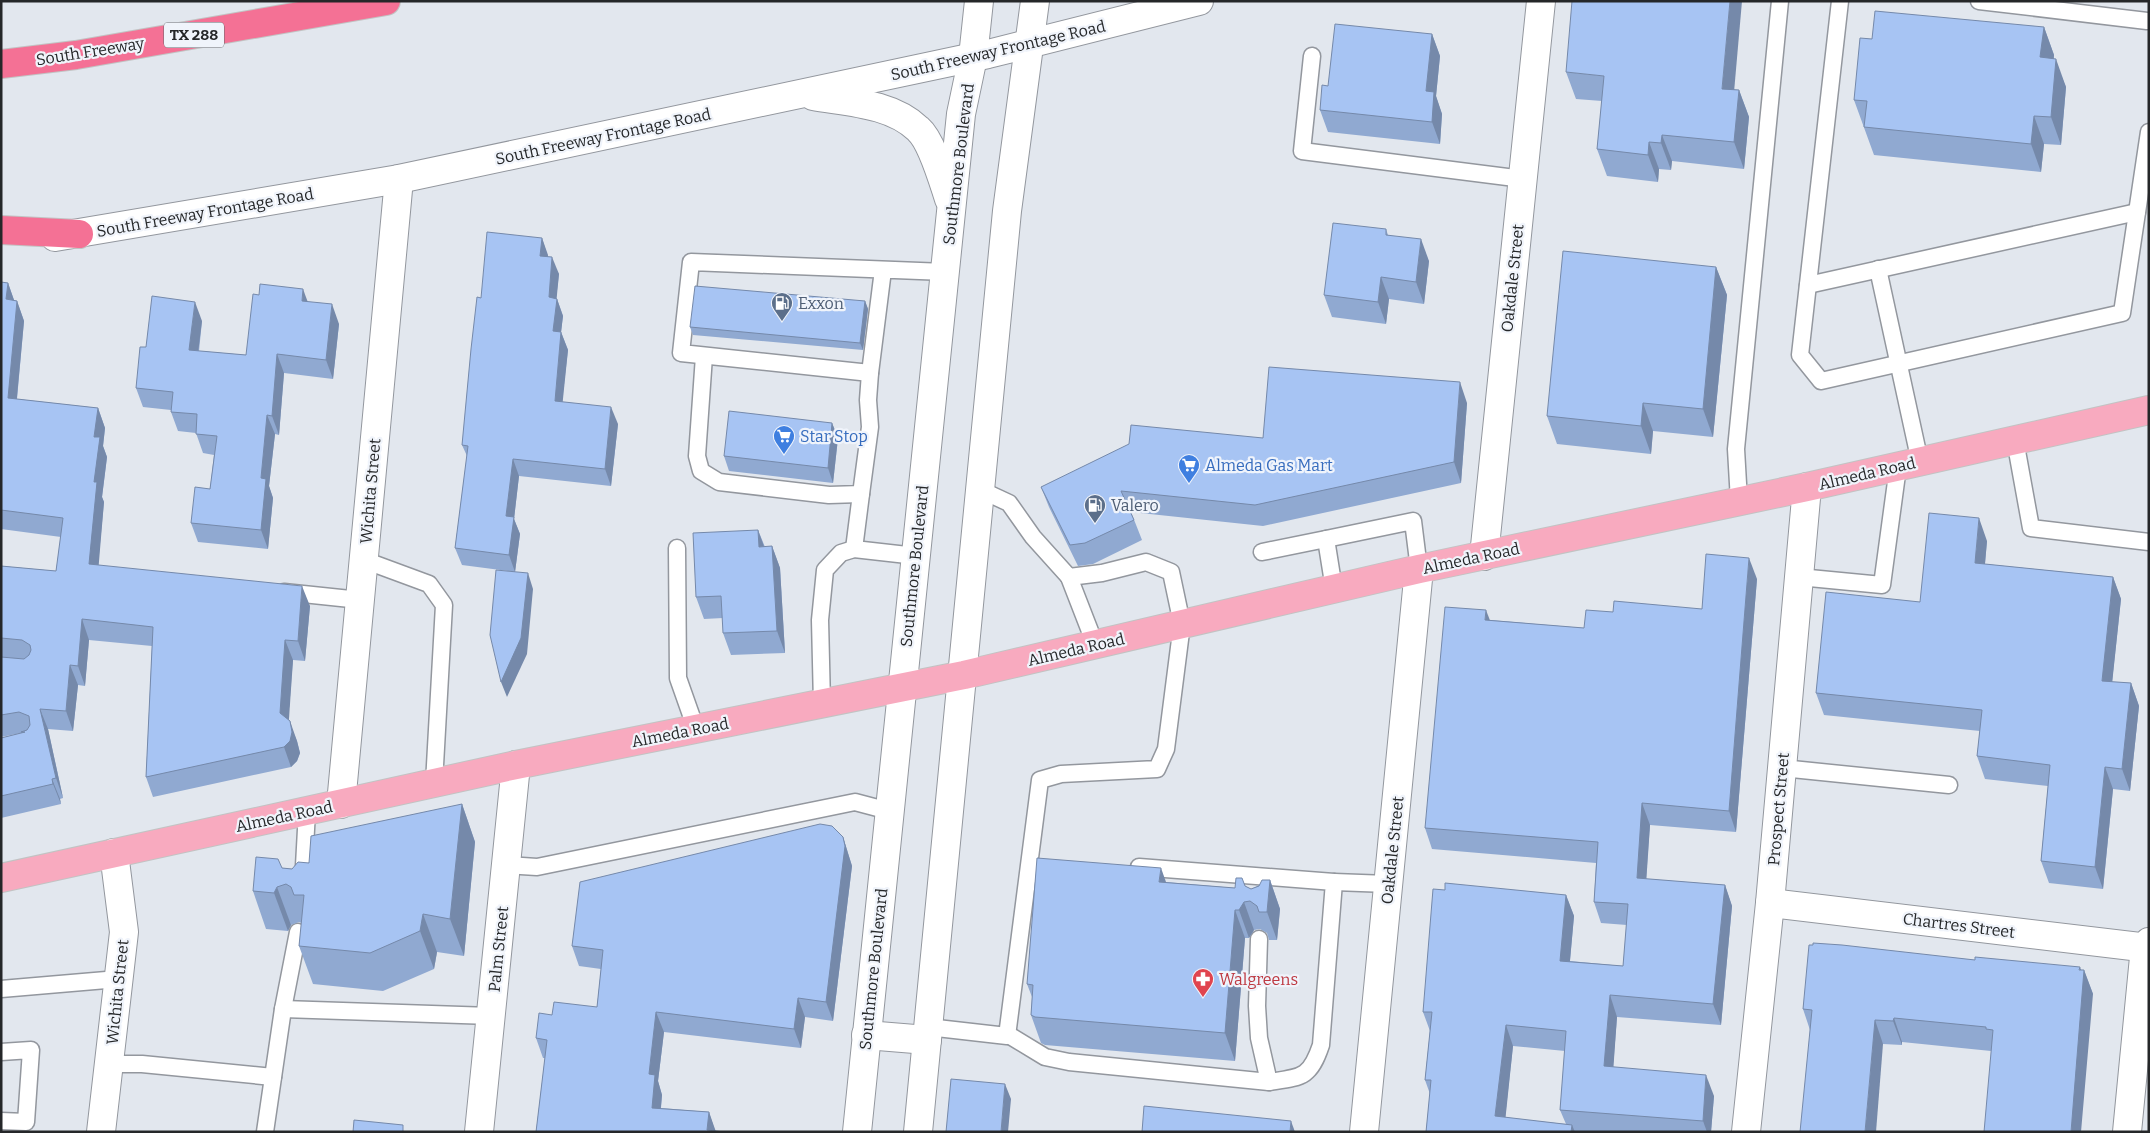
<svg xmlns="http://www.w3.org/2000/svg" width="2150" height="1133" viewBox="0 0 2150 1133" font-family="Bitter,serif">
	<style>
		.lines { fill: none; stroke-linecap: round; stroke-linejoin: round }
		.service-casing { stroke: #93979e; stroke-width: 19 }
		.minor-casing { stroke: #93979e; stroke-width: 30 }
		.tertiary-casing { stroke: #93979e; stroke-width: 30 }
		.secondary-casing { stroke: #93979e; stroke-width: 30 }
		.primary-casing { stroke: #c2c3c3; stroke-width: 30 }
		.motorway-casing { stroke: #c2c3c3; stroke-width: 30 }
		.service { stroke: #fff; stroke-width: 16 }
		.minor { stroke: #fff; stroke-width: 28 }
		.tertiary { stroke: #fff; stroke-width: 28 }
		.secondary { stroke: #fff; stroke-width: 28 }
		.primary { stroke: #f8aabf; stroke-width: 28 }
		.motorway { stroke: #f47195; stroke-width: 28 }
		.wall { fill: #90a9d1; fill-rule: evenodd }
		.shaded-wall { fill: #7589aa }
		.building { fill: #a7c4f3; stroke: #7589aa }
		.labels { text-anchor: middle; stroke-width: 4.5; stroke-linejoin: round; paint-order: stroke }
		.shield { fill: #f0f4fb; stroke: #626468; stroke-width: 1 }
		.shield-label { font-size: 15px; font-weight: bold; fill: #252729 }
		.street-label { font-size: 16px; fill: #252729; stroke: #f0f4fb }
		.service-label { font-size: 16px; fill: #4e5e75; stroke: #f0f4fb; text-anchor: start }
		.shop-label { font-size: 16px; fill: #366cbe; stroke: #f0f4fb; text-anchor: start }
		.health-label { font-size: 16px; fill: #be3a42; stroke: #f0f4fb; text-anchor: start }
	</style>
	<rect width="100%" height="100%" fill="#e2e7ee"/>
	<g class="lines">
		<g class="service-casing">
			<g id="service">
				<polyline points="1840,1 1800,355 1821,381 2122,313 2149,132"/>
				<polyline points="1979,1 2147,21"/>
				<polyline points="1312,56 1302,151 1523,179"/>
				<polyline points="1878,269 1920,462"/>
				<polyline points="883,270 870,373 681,353 691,262 945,272"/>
				<polyline points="1808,285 2137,212"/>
				<polyline points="704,356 697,456 701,471 719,482 829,495 861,494 870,427 868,400 870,373"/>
				<polyline points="2015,440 2031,528 2149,542"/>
				<polyline points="1739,501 1736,449 1780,1"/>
				<polyline points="677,548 678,678 696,729"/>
				<polyline points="854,549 861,494"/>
				<polyline points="1262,552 1326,539"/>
				<polyline points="364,560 429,584 444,605 434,783"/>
				<polyline points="1069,577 1095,644"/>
				<polyline points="1799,577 1882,585 1898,467"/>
				<polyline points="1334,589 1326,539 1413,521 1419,569"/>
				<polyline points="284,592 360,600"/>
				<polyline points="822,704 820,620 825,570 841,553 854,549 916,556"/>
				<polyline points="1782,768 1949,785"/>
				<polyline points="506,865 537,867 855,802 889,811"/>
				<polyline points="1334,882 1388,884"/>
				<polyline points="303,884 307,811"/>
				<polyline points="1259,939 1257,1006 1259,1038 1269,1082"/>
				<polyline points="1,989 118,979"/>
				<polyline points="283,1009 491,1016"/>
				<polyline points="928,1027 1007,1036 1040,780 1061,774 1157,769 1166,749 1182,624 1171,572 1146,562 1102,573 1069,577 1033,537 1009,503 981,490"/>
				<path d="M1007,1034L1045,1057L1069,1062L1269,1082C1302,1077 1310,1078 1321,1045L1334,882L1139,867"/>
				<polyline points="1,1052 31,1050 26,1122 1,1121"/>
				<polyline points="109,1064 142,1064 273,1077"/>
				<polyline points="265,1132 283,1009 298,932"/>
			</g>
		</g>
		<g class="minor-casing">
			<g id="minor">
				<polyline points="1484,556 1541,1"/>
				<polyline points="341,804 399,179"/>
				<polyline points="1770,903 2149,948"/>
				<polyline points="479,1132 516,765"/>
				<polyline points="1364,1132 1419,569"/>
				<polyline points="1746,1132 1770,903 1807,487"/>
				<polyline points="2127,1132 2145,947 2149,942"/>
			</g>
		</g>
		<g class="tertiary-casing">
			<polyline id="tertiary" points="101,1132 124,932 114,853"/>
		</g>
		<g class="secondary-casing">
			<g id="secondary">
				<path d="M813,96C847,102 891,103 918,129C932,141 943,181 949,199"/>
				<polyline points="55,237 399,179 988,54 1199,1"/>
				<polyline points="866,1035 927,1040"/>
				<polyline points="857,1132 961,114 973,57 979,1"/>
				<polyline points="918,1132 1007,211 1035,1"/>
			</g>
		</g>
		<g class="primary-casing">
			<polyline id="primary" points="1,878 516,765 964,675 1419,569 1807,487 2149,410"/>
		</g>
		<g class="motorway-casing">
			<g id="motorway">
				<polyline points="1,64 76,55 386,1"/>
				<polyline points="1,230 79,234"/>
			</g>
		</g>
		<use href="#service" class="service"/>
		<use href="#minor" class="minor"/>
		<use href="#tertiary" class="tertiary"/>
		<use href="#secondary" class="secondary"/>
		<use href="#primary" class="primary"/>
		<use href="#motorway" class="motorway"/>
	</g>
	<g class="wall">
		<polygon points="2044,27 2054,55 2054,59 2066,87 2061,145 2044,144 2041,172 1874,155 1854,100 1872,39"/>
		<polygon points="1432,34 1440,56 1436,96 1442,114 1440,144 1328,132 1320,110 1328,86"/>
		<polygon points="1566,72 1739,90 1749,117 1744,169 1672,161 1671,170 1659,169 1658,182 1607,176 1597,149 1602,101 1576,99"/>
		<polygon points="1386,229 1388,235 1429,261 1424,304 1389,299 1386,324 1332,317 1324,295"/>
		<polygon points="542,238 548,257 559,274 556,298 557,299 563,316 561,332 568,350 562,402 618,424 611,486 519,476 514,519 520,534 515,572 462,565 455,548 467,456 462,445 481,298"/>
		<polygon points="1716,267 1727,295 1713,437 1653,431 1651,454 1557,444 1547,416"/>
		<polygon points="1,282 8,283 14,300 17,301 24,321 17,399 98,408 105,428 103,446 107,457 102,497 104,502 98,565 310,606 305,661 293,660 288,720 297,741 300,753 297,761 291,767 153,797 146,777 152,646 89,640 85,686 78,685 73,731 48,729 63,798 60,799 61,804 1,818 1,738 21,733 1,737 1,566 56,571 61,537 1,529"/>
		<polygon points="865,301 868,309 863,350 693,335 690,327"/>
		<polygon points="307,302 339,324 333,379 284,373 279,435 275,434 269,486 273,498 268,549 198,542 191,523 210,489 214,455 203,453 196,433 178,431 171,412 171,410 143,407 136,388 146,347 202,321 199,351 246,355"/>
		<polygon points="1467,403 1461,483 1263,526 1131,512 1142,540 1093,564 1078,566 1049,507 1041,487 1263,438"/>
		<polygon points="832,423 838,438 833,483 729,471 724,456"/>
		<polygon points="758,530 765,547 772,546 780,568 785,653 731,655 723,633 723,618 704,619 696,597"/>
		<polygon points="1987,541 1985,564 2113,577 2121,599 2112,682 2131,683 2139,706 2130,791 2113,789 2103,889 2049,883 2041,861 2048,786 1985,779 1977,756 1980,731 1824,715 1816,693 1920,602"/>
		<path d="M1757,579L1736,832L1650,825L1646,879L1725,885L1732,906L1721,1025L1617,1017L1613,1067L1714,1096L1711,1132H1426L1430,1094L1425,1080L1430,1031L1423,1012L1445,890L1566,895L1574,916L1570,961L1623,966L1627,925L1601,923L1594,902L1596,863L1432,849L1425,828L1490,620L1584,628L1613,612L1702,609ZM1513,1046L1565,1051L1560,1110L1566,1124L1505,1118Z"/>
		<polygon points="462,804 475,842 464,956 437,952 434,969 383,991 313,984 299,946 302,923 299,922 291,925 288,931 266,929 253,891 282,868 292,869"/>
		<polygon points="843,837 852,866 833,1021 805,1017 801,1048 664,1032 658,1081 662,1095 661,1108 709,1112 715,1131 536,1132 545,1058 543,1058 536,1038 552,1015 597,1007 601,969 579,966 572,946"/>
		<polygon points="1270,880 1280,909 1277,940 1269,940 1267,933 1260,929 1254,930 1249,938 1245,938 1235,1061 1045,1045 1041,1043 1031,1015 1032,997 1027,984 1166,882 1235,888 1245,886 1251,889"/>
		<polygon points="1813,945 2084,970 2093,994 1991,1051 1902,1042 1902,1045 1883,1044 1810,1030 1803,1009"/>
	</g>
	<g class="shaded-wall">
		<polygon points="1730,1 1742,1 1732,115 1722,89"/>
		<polygon points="2044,27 2054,55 2051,85 2040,57"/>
		<polygon points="1432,34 1440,56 1436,96 1442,114 1440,144 1432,122 1426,91"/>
		<polygon points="2056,59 2066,87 2061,145 2051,117"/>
		<polygon points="1739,90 1749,117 1744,169 1734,142"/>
		<polygon points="2034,116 2044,144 2041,172 2031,144"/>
		<polygon points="1662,135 1672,161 1671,170 1661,143"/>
		<polygon points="1649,142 1659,169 1658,182 1648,155"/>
		<polygon points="542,238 548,255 546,273 540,256"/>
		<polygon points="1421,239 1429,261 1424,304 1416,282"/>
		<polygon points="552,257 559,274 555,315 549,297"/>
		<polygon points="1716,267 1727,295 1713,437 1703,409"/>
		<polygon points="1381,277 1389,299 1386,324 1378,302"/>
		<polygon points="8,283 15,303 6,299"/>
		<polygon points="303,289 310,308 302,301"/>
		<polygon points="557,299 563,316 559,349 553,331"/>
		<polygon points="17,301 24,321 15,418 8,398"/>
		<polygon points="865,301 868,309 863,350 860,343"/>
		<polygon points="195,302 202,321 196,369 189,350"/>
		<polygon points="332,304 339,324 333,379 326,360"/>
		<polygon points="561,332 568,350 561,418 555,401"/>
		<polygon points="277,354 284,373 279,435 272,416"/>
		<polygon points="1460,382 1467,403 1461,483 1454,462"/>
		<polygon points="1643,403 1653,431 1651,454 1641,426"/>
		<polygon points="611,407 618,424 611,486 605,469"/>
		<polygon points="98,408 105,428 103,446 107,457 102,497 104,502 97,585 89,564 94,437"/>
		<polygon points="267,415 275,434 269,486 273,498 268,549 261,530 261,478"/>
		<polygon points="832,423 838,438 833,483 828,468"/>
		<polygon points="513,459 519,476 514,519 520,534 515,572 509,555 506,516"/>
		<polygon points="1979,518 1987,541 1983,585 1975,563"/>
		<polygon points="758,530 766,552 759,547"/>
		<polygon points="772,546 780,568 785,653 777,631"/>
		<polygon points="1749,558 1757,579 1736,832 1729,811"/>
		<polygon points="528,573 533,589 527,654 507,697 501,682"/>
		<polygon points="2113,577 2121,599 2110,703 2102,681"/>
		<polygon points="302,586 310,606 305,661 298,641"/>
		<polygon points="1486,610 1494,631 1485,620"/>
		<polygon points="82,619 89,640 85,686 78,666"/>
		<polygon points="285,640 293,660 288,733 280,713"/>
		<polygon points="70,665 78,685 73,731 66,711"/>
		<polygon points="2131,683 2139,706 2130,791 2122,769"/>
		<polygon points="40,709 48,729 63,798 56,778"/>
		<polygon points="290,721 297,741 300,753 297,761 291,767 284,747"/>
		<polygon points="2105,767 2113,789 2103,889 2095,867"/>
		<polygon points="52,779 60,799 61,804 53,784"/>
		<polygon points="1642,803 1650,825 1645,899 1637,878"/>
		<polygon points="462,804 475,842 464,956 450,919"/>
		<polygon points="843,837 852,866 833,1021 826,1002"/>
		<polygon points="1161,868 1171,896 1159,882"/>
		<polygon points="1270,880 1280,909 1277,940 1267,912"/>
		<polygon points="1725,885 1732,906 1721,1025 1713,1004"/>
		<polygon points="277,887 291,925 288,931 274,893"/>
		<polygon points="1566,895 1574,916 1568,982 1560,961"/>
		<polygon points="1244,902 1254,930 1249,938 1239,910"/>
		<polygon points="1235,910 1245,938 1235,1061 1225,1033"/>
		<polygon points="423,914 437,952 434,969 420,931"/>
		<polygon points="2080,967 2084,978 2084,970 2093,994 2081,1132 2071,1132"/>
		<polygon points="1610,995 1617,1017 1612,1087 1604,1066"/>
		<polygon points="798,998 805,1017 801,1048 794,1029"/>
		<polygon points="656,1012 664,1032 658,1081 662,1095 659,1127 652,1108 649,1074"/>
		<polygon points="1894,1018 1902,1042 1902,1045 1893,1021"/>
		<polygon points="1875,1020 1883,1044 1876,1132 1865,1132"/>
		<polygon points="1506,1025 1513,1046 1504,1132 1495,1116"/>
		<polygon points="1706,1075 1714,1096 1711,1132 1707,1132 1703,1121"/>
		<polygon points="1005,1084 1011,1099 1008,1132 1001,1132"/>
		<polygon points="709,1112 716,1132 707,1130"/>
		<polygon points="1291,1121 1295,1132 1290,1132"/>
		<polygon points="1572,1125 1575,1132 1571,1132"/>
	</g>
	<g class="building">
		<polygon points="1572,1 1730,1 1722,89 1739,90 1734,142 1662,135 1661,143 1649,142 1648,155 1597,149 1604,76 1566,72"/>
		<polygon points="1875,11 2044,27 2040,57 2056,59 2051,117 2034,116 2031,144 1864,127 1867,101 1854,100 1860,38 1872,39"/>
		<polygon points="1335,24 1432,34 1426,91 1434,92 1432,122 1320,110 1322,85 1328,86"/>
		<polygon points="1333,223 1386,229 1386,235 1421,239 1416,282 1381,277 1378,302 1324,295"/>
		<polygon points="487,232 542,238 540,256 552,257 549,297 557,299 553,331 561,332 555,401 611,407 605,469 513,459 506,516 514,517 509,555 455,548 468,446 462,445 471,349 477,297 481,298"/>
		<polygon points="1563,251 1716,267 1703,409 1643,403 1641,426 1547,416"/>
		<polygon points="1,282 8,283 6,299 17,301 8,398 98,408 94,437 100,437 94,482 97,482 89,564 302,586 298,641 285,640 280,713 290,721 292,732 290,741 284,747 146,777 153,627 82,619 78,666 70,665 66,711 40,709 56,778 52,779 53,784 1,796 1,738 25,732 21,732 27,730 30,725 29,716 19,712 1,715 1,657 24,659 29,655 31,650 30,645 22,640 1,638 1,566 56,571 63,518 1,510"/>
		<polygon points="260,284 303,289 302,301 332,304 326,360 277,354 272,416 267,415 261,478 266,479 261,530 191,523 195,487 210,489 217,436 196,434 197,414 171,412 173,392 136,388 140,347 146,347 152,296 195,302 189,350 246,355 253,294 259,295"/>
		<polygon points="695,286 865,301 860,343 690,327"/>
		<polygon points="1269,367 1460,382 1454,462 1255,505 1121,491 1134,520 1085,543 1070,545 1041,487 1129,444 1131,425 1263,438"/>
		<polygon points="729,411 832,423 828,468 724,456"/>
		<polygon points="1929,513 1979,518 1975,563 2113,577 2102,681 2131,683 2122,769 2105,767 2095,867 2041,861 2050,765 1977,756 1982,710 1816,693 1826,592 1920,602"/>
		<polygon points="758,530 759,547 772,546 777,631 723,633 721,596 696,597 693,533"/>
		<polygon points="1706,554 1749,558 1729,811 1642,803 1637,878 1725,885 1713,1004 1610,995 1604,1066 1706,1075 1703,1121 1560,1110 1566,1031 1506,1025 1495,1116 1572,1125 1571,1132 1426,1132 1431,1080 1425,1080 1432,1012 1423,1012 1433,889 1445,890 1445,883 1566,895 1560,961 1623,966 1628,904 1594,902 1598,842 1425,828 1445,607 1486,610 1485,620 1584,628 1586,610 1613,612 1614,601 1702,609"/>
		<polygon points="496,570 528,573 521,638 501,682 490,635"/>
		<polygon points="462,804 450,919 423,914 420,931 370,953 299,946 304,895 294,895 291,887 286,884 277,887 274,893 253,891 256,857 278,859 282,868 292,869 298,862 309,863 311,836"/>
		<polygon points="820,824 832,826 843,837 845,846 826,1002 798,998 794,1029 656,1012 649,1074 655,1075 652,1108 709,1112 707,1130 725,1132 536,1132 547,1040 536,1038 539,1013 552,1015 554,1002 597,1007 603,950 572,946 580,882"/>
		<polygon points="1037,858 1161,868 1159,882 1235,888 1236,878 1242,878 1245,886 1251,889 1259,886 1262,880 1270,880 1267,912 1259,912 1257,906 1250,901 1244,902 1239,910 1235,910 1225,1033 1035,1017 1031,1015 1033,985 1027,984"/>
		<polygon points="1813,943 1842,945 1975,960 1975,957 2080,967 2079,970 2084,970 2071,1132 1984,1132 1993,1030 1986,1029 1986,1027 1894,1018 1893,1021 1875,1020 1865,1132 1800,1132 1812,1010 1803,1009 1809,945 1813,945"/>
		<polygon points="951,1079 1005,1084 1001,1132 946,1132"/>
		<polygon points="1144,1106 1291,1121 1290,1132 1142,1132"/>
		<polygon points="354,1120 403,1125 403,1132 353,1132"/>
	</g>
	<defs>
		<g id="fuel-pin" transform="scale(1.125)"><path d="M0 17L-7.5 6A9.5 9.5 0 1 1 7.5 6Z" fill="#5c6f8a" stroke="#f0f4fb"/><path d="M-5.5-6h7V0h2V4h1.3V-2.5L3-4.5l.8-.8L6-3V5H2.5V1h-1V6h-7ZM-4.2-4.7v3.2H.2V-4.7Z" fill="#fff"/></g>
		<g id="supermarket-pin" transform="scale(1.125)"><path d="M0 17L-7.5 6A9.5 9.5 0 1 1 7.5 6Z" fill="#3f7fe0" stroke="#f0f4fb"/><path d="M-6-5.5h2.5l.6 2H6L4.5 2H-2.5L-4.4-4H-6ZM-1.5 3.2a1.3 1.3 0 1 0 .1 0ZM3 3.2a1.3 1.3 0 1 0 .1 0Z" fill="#fff"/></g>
		<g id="pharmacy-pin" transform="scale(1.125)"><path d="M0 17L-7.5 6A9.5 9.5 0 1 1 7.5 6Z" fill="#e0444e" stroke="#f0f4fb"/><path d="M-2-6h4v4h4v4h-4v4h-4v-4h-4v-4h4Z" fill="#fff"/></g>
	</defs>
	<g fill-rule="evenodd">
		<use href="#fuel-pin" x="782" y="303"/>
		<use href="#supermarket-pin" x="784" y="436"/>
		<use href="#supermarket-pin" x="1189" y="465"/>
		<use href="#fuel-pin" x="1095" y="505"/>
		<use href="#pharmacy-pin" x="1203" y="979"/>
	</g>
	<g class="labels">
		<rect class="shield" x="164" y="22.5" width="60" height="25" rx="4"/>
		<g class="shield-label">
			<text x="194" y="40">TX 288</text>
		</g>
		<g class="street-label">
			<text transform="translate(998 50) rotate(-13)" y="6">South Freeway Frontage Road</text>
			<text transform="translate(90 51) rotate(-9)" y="6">South Freeway</text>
			<text transform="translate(603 136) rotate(-12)" y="6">South Freeway Frontage Road</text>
			<text transform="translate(958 164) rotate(-83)" y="6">Southmore Boulevard</text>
			<text transform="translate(205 212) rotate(-10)" y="6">South Freeway Frontage Road</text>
			<text transform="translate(1512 278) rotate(-84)" y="6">Oakdale Street</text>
			<text transform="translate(1867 473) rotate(-13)" y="6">Almeda Road</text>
			<text transform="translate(370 491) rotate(-85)" y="6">Wichita Street</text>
			<text transform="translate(1471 558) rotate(-12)" y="6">Almeda Road</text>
			<text transform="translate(914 566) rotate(-84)" y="6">Southmore Boulevard</text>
			<text transform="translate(1076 649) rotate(-13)" y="6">Almeda Road</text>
			<text transform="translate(680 732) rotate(-11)" y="6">Almeda Road</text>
			<text transform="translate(1778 809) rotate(-85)" y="6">Prospect Street</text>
			<text transform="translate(284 816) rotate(-12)" y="6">Almeda Road</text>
			<text transform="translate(1392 850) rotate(-84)" y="6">Oakdale Street</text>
			<text transform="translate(1959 925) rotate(7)" y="6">Chartres Street</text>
			<text transform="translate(498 949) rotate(-84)" y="6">Palm Street</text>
			<text transform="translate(873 969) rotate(-84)" y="6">Southmore Boulevard</text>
			<text transform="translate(117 992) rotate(-84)" y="6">Wichita Street</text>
		</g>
		<g class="service-label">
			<text x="798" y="309">Exxon</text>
			<text x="1111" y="511">Valero</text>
		</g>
		<g class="shop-label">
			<text x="800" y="442">Star Stop</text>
			<text x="1205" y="471">Almeda Gas Mart</text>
		</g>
		<g class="health-label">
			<text x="1219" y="985">Walgreens</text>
		</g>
	</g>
	<rect width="2150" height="1133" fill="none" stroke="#252729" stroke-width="5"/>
</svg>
